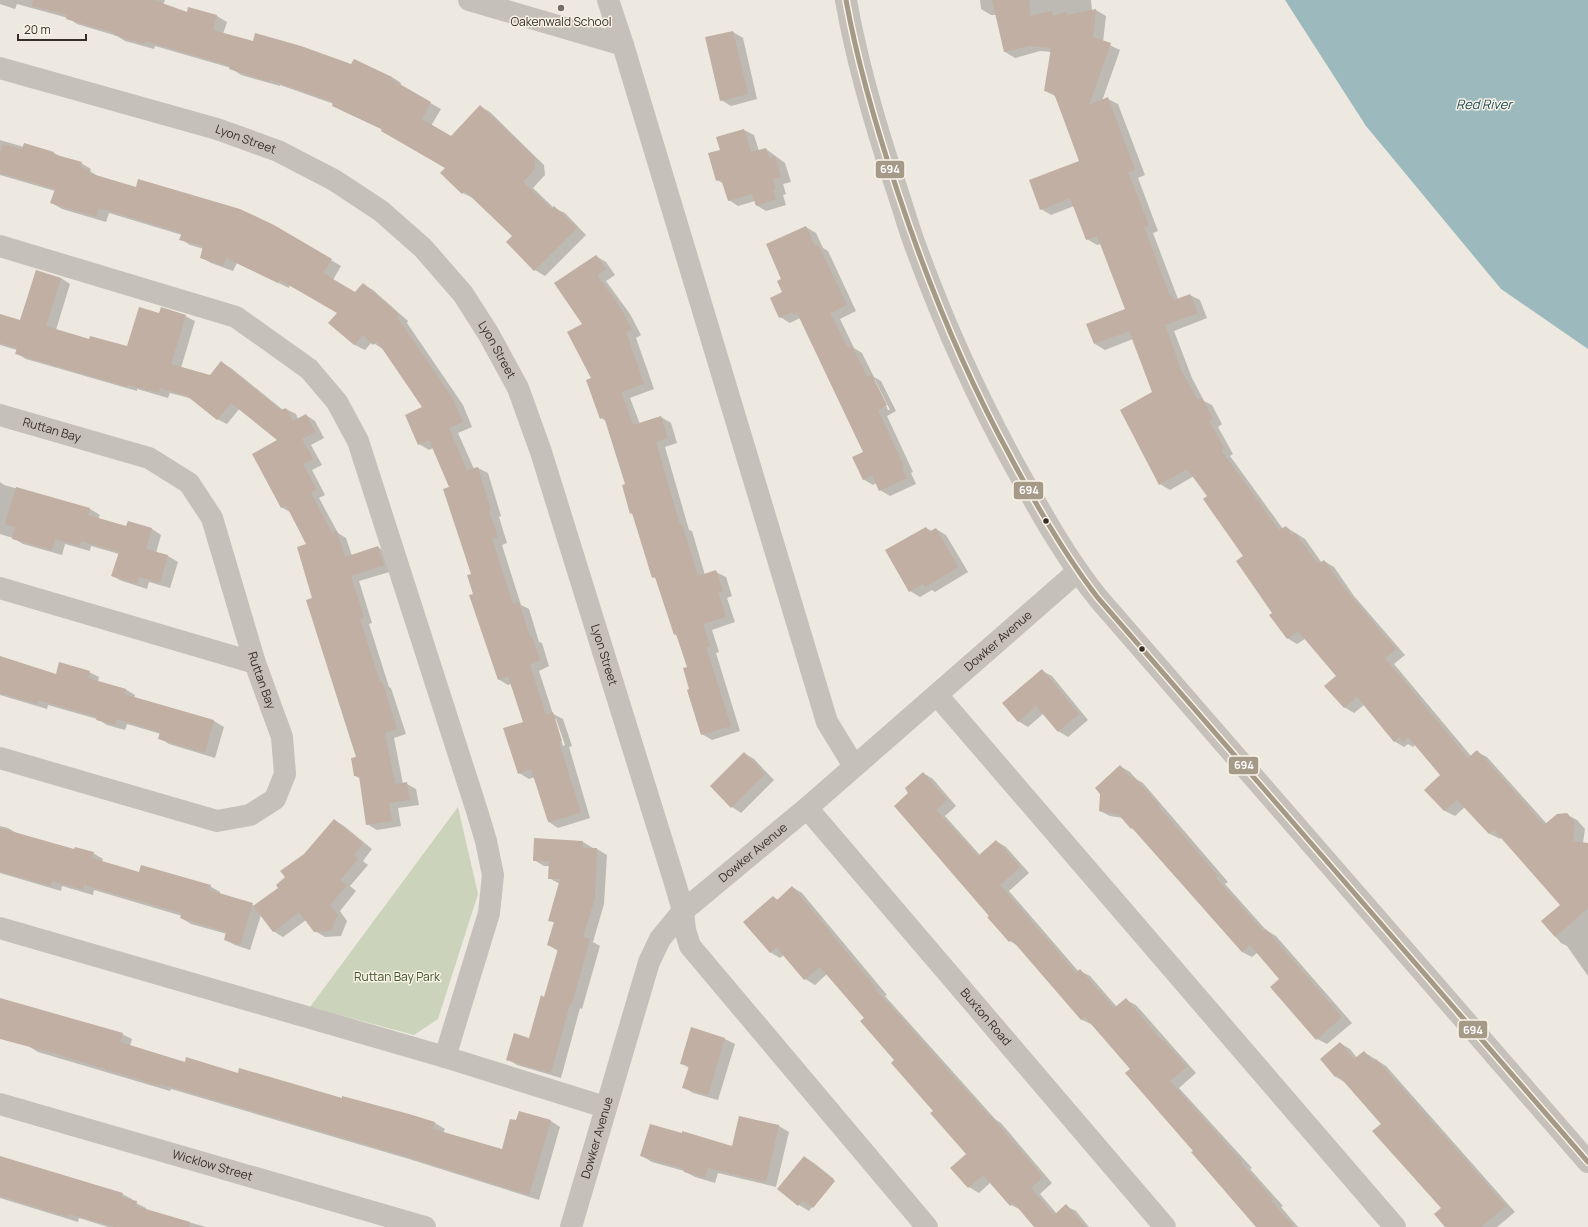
<svg xmlns="http://www.w3.org/2000/svg" width="1588" height="1227" viewBox="0 0 1588 1227" font-family="Manrope,sans-serif">
	<style>
		.green { fill: #cbd3ba }
		.water { fill: #9cbabe }
		.shadow { fill: #0003; fill-rule: evenodd }
		.building { fill: #c0afa2 }
		.lines { fill: none; stroke-linecap: round; stroke-linejoin: round }
		.minor { stroke: #c5c0b9; stroke-width: 22 }
		.bus-1-casing { stroke: #f9f3e7; stroke-width: 8 }
		.bus-1 { stroke: #a59988; stroke-width: 5 }
		.poi-dot { fill: #766f68; stroke: #f9f3e7; stroke-width: 1.5 }
		.bus-dot { fill: #362e27; stroke: #f9f3e7; stroke-width: 1.5 }
		.labels { text-anchor: middle; stroke-width: 3; stroke-linejoin: round; paint-order: stroke }
		.poi-label { font-size: 12px; fill: #362e27; stroke: #f9f3e7 }
		.street-label { font-size: 12px; fill: #362e27; stroke: #f9f3e7 }
		.park-label { font-size: 12px; fill: #40552b; stroke: #f9f3e7 }
		.water-label { font-size: 13px; font-style: italic; fill: #1c4d58; stroke: #f9f3e7 }
		.line-badge { stroke: #f9f3e7; stroke-width: 1.5 }
		.badge-label { font-size: 11px; text-anchor: middle; font-weight: bold; fill: #fff }
	</style>
	<rect width="100%" height="100%" fill="#ede9e0"/>
	<polygon class="green" points="458,807 478,894 438,1019 414,1035 310,1007"/>
	<polygon class="water" points="1285,0 1588,0 1588,349 1501,289 1366,126"/>
	<g class="shadow">
		<polygon points="0,0 165,0 163,5 187,13 189,8 217,16 227,22 223,34 392,77 401,83 400,86 441,109 431,126 451,137 480,106 490,112 544,165 545,175 533,188 554,208 565,213 586,235 545,276 535,270 513,236 473,198 463,193 446,167 383,130 343,111 334,104 280,85 280,86 241,75 231,68 155,46 154,49 125,41 117,36 77,24 68,18 17,4 15,9 0,4"/>
		<polygon points="980,0 1091,0 1092,11 1096,10 1106,16 1103,42 1120,50 1102,101 1108,99 1118,104 1145,175 1138,178 1158,231 1153,233 1178,299 1190,295 1200,300 1207,318 1174,331 1192,378 1204,401 1212,405 1222,424 1218,427 1233,454 1230,456 1283,529 1286,527 1305,539 1322,563 1324,561 1334,567 1354,596 1405,655 1394,664 1471,756 1477,752 1487,757 1547,824 1566,814 1577,820 1585,829 1583,843 1588,844 1588,976 1567,946 1561,943 1542,921 1561,905 1502,837 1500,839 1490,834 1465,807 1455,816 1445,811 1426,790 1442,775 1416,744 1413,747 1408,744 1404,747 1394,741 1364,705 1354,713 1344,707 1337,676 1305,639 1297,644 1287,638 1244,556 1209,497 1194,476 1170,490 1160,484 1153,392 1133,339 1105,350 1095,344 1126,310 1101,244 1097,245 1087,239 1074,206 1051,215 1041,209 1080,161 1055,96 1045,91 1052,52 1040,51 1015,58 1005,52 996,15 991,15 981,9"/>
		<polygon points="733,32 743,38 757,99 731,106 721,100"/>
		<polygon points="744,130 754,135 759,151 766,149 785,163 791,182 783,184 786,194 783,195 786,205 766,211 756,205 755,201 738,206 729,200 724,184 717,180 722,150 718,137"/>
		<path d="M0,140L24,147L54,153L61,157L81,163L91,169L90,171L99,177L274,226L341,266L333,280L355,293L363,284L373,290L408,321L407,323L463,405L472,427L458,433L474,469L478,468L488,473L501,516L499,517L507,543L502,545L521,605L529,609L539,642L542,643L549,666L539,671L553,714L563,719L572,746L569,747L590,818L558,828L549,822L535,777L529,779L519,773L524,723L511,684L508,685L498,679L474,595L472,575L450,488L433,448L429,450L419,444L424,408L384,350L372,342L365,350L355,345L329,323L338,313L290,284L289,288L237,263L233,271L211,263L201,257L204,249L190,245L181,239L182,235L109,213L106,222L62,209L52,203L55,191L0,175ZM554,719H556L565,745L563,746Z"/>
		<path d="M806,227L816,233L823,248L828,251L856,311L840,319L854,348L862,353L874,377L881,381L896,411L887,416L913,472L911,473L916,484L890,496L880,490L876,483L873,485L863,479L865,452L800,318L790,323L780,317L783,280ZM873,380H875L890,410H888Z"/>
		<polygon points="596,256 606,262 615,275 606,281 630,314 641,335 636,338 654,389 630,398 640,424 661,417 671,423 677,443 665,447 689,530 692,531 705,575 716,572 726,577 732,596 727,598 735,622 712,630 719,652 716,653 740,731 712,740 702,734 691,690 688,667 678,636 675,634 657,579 653,577 634,515 631,513 626,485 606,421 601,418 583,324"/>
		<polygon points="36,271 61,278 70,284 56,330 90,340 128,348 160,314 185,316 195,321 181,368 211,376 222,363 231,368 283,410 286,409 296,414 298,419 306,415 315,421 324,438 311,445 322,465 312,470 325,495 319,498 338,533 346,538 352,556 378,547 387,553 393,571 359,581 372,623 369,624 389,687 391,688 406,734 394,738 403,784 407,784 416,789 419,805 398,808 401,826 377,830 367,824 361,779 355,776 358,758 314,599 307,545 290,512 281,507 279,441 240,408 227,424 217,419 193,399 170,393 168,398 137,389 137,391 26,359 16,353 17,350 0,345 0,315 21,321"/>
		<polygon points="0,482 4,485 90,509 100,515 98,519 127,527 152,529 161,535 156,553 168,556 178,562 170,588 149,582 147,589 122,581 112,576 119,554 91,546 90,551 65,544 62,555 23,544 13,538 0,534"/>
		<polygon points="926,528 932,531 936,529 946,535 968,572 935,592 932,590 920,597 910,591"/>
		<polygon points="0,657 56,675 89,672 99,677 98,682 125,689 135,695 134,698 214,721 224,727 215,758 169,744 159,738 161,734 127,724 125,730 107,725 97,719 48,705 47,709 0,695"/>
		<polygon points="1042,671 1052,676 1088,720 1068,737 1058,731 1043,714 1028,727 1018,721"/>
		<polygon points="744,753 754,759 774,780 741,813 732,807"/>
		<polygon points="1120,766 1130,772 1136,779 1143,783 1228,882 1225,884 1266,930 1276,936 1352,1023 1327,1044 1317,1039 1281,979 1257,953 1252,957 1242,952 1136,831 1132,828 1123,818 1110,816 1100,811"/>
		<polygon points="923,773 933,779 956,806 945,816 980,855 996,841 1006,847 1029,873 1009,891 1079,972 1080,971 1090,976 1117,1007 1126,1000 1136,1005 1196,1073 1179,1088 1252,1168 1250,1169 1283,1206 1281,1207 1298,1227 1257,1227 1194,1151 1131,1069 1093,1025 1082,1020 1018,946 1010,941 991,916 910,793"/>
		<polygon points="334,820 344,826 372,849 363,861 368,865 350,886 356,891 340,911 347,921 341,936 325,937 315,931 306,920 283,937 273,931 261,915 250,950 235,945 225,940 227,934 191,924 181,918 182,916 94,890 93,895 62,886 61,891 0,873 0,826 8,828 18,834 75,850 93,853 103,859 102,862 140,873 210,886 220,892 220,894 255,906 279,888 304,855"/>
		<polygon points="583,842 593,848 593,849 597,849 607,855 604,904 593,942 600,946 582,1009 580,1008 561,1078 517,1065 507,1059 530,1039 545,998 558,951 548,945 555,923 549,920 560,884 549,878 550,866 544,866 534,860"/>
		<polygon points="792,887 802,893 887,995 885,996 996,1120 1001,1123 1052,1183 1040,1194 1057,1214 1066,1206 1076,1211 1089,1227 1036,1227 1021,1210 1011,1205 991,1182 979,1193 969,1187 952,1168 968,1154 865,1018 827,974 815,985 805,979 784,955 780,958 770,952 773,897 778,900"/>
		<polygon points="0,999 122,1034 132,1039 130,1046 186,1063 238,1074 409,1115 435,1123 445,1129 443,1133 502,1150 551,1121 560,1127 539,1200 409,1159 171,1089 170,1091 38,1052 28,1046 0,1036"/>
		<polygon points="725,1039 735,1044 718,1100 693,1093 683,1087 689,1068 681,1063"/>
		<polygon points="1340,1043 1350,1049 1357,1058 1364,1052 1386,1066 1515,1212 1497,1227 1446,1227 1442,1208 1382,1124 1346,1083 1336,1077 1321,1059"/>
		<polygon points="740,1117 779,1126 789,1132 776,1187 718,1173 715,1183 695,1177 684,1171 652,1162 642,1156 733,1147"/>
		<polygon points="804,1157 814,1163 834,1179 809,1211 799,1205 779,1189"/>
		<polygon points="0,1158 122,1194 132,1199 132,1201 146,1208 146,1210 206,1227 108,1227 79,1218 78,1222 0,1198"/>
	</g>
	<g class="building">
		<polygon points="33,0 154,0 187,12 188,7 217,15 213,30 253,41 255,33 301,46 351,64 354,59 392,77 391,79 431,102 422,119 451,136 480,105 535,158 535,169 523,182 552,209 554,206 577,228 534,271 506,242 512,236 465,191 462,194 440,173 445,168 381,131 382,129 332,106 333,102 270,80 270,82 229,69 230,66 145,41 144,44 114,35 115,33 66,19 67,15 32,6"/>
		<polygon points="992,0 1029,0 1030,16 1052,11 1053,16 1066,12 1067,15 1096,9 1093,37 1111,43 1089,105 1108,97 1135,170 1128,172 1149,225 1144,227 1170,296 1172,296 1174,300 1190,294 1198,313 1165,325 1182,372 1198,400 1202,398 1213,419 1209,421 1224,448 1221,450 1279,530 1286,526 1292,535 1295,533 1318,564 1324,560 1345,589 1396,649 1385,658 1468,758 1477,750 1544,825 1557,814 1567,813 1575,823 1573,841 1588,843 1588,908 1555,937 1541,921 1560,905 1494,830 1489,834 1457,800 1444,811 1424,790 1440,775 1408,737 1403,742 1399,737 1394,742 1357,697 1344,708 1324,686 1336,676 1298,631 1287,639 1269,615 1272,613 1236,561 1243,556 1203,499 1207,496 1187,469 1159,485 1120,410 1152,392 1129,331 1094,344 1086,324 1125,309 1097,236 1086,240 1070,198 1040,210 1029,180 1079,161 1054,93 1044,91 1051,48 1029,46 1004,52"/>
		<polygon points="733,31 748,94 720,101 705,37"/>
		<polygon points="744,129 751,152 766,148 769,158 775,156 781,177 773,179 776,189 773,189 776,199 756,206 752,194 728,201 721,179 716,181 708,153 720,150 716,137"/>
		<polygon points="24,143 54,152 53,154 82,162 80,167 90,170 89,173 136,187 138,179 240,209 274,225 332,259 323,273 355,292 363,283 399,315 397,317 453,399 463,422 449,428 467,470 478,467 491,511 489,511 498,537 492,539 513,604 519,602 530,637 532,636 540,660 530,665 546,715 553,712 562,741 559,742 581,813 548,822 531,769 518,774 503,728 523,722 508,676 498,680 469,595 473,594 467,575 471,574 443,489 449,487 429,440 418,445 405,415 422,407 377,341 373,345 363,335 354,345 328,323 337,313 280,280 278,283 226,258 223,266 200,258 203,246 179,240 182,233 99,208 96,217 50,203 55,189 0,173 0,154 3,144 22,149"/>
		<polygon points="806,226 815,246 818,245 847,305 830,313 848,348 852,346 867,377 872,375 887,405 878,410 904,467 902,468 907,478 879,491 872,475 863,480 852,457 863,452 797,313 793,315 792,312 779,318 770,298 782,292 777,281 781,279 766,244"/>
		<polygon points="596,255 606,269 597,275 620,307 632,330 626,332 644,384 621,392 633,425 661,416 668,438 656,442 680,525 682,524 698,576 716,570 723,591 718,592 726,617 703,624 710,646 706,647 731,726 701,735 687,690 689,689 683,668 687,667 676,634 674,635 655,577 652,578 632,513 630,514 622,485 625,484 604,417 600,419 586,380 591,378 567,332 582,324 554,283"/>
		<polygon points="36,270 61,278 46,326 89,339 90,336 127,346 139,307 159,313 161,307 186,315 171,364 210,375 221,361 281,410 286,408 293,421 306,414 315,432 302,439 313,459 303,464 316,489 311,493 332,533 337,531 345,557 378,546 384,565 351,576 364,617 360,619 380,682 382,681 397,729 385,733 395,784 407,782 410,800 389,803 392,821 366,825 359,776 354,776 351,758 356,757 306,600 312,598 297,547 306,544 286,505 281,508 252,454 277,440 231,403 217,420 187,396 160,388 159,393 128,385 127,387 15,354 17,348 0,343 0,314 20,320"/>
		<polygon points="16,487 90,508 88,515 126,526 128,521 152,528 146,549 168,555 160,583 139,577 137,584 111,576 119,552 81,541 80,546 55,539 52,550 12,539 15,527 5,524"/>
		<polygon points="926,527 929,532 936,528 958,567 925,587 923,584 909,592 885,550"/>
		<polygon points="0,656 56,674 59,662 90,671 88,678 126,689 124,694 214,720 205,753 158,739 160,732 117,719 115,725 96,720 97,717 38,700 37,704 0,693"/>
		<polygon points="1042,669 1079,714 1058,732 1036,706 1018,722 1002,703"/>
		<polygon points="744,752 765,774 731,808 710,786"/>
		<polygon points="1120,765 1131,778 1133,776 1159,805 1158,806 1218,876 1216,878 1263,931 1266,929 1342,1017 1316,1040 1270,987 1279,979 1250,945 1242,952 1132,828 1131,829 1118,814 1099,811 1100,794 1095,788"/>
		<polygon points="923,772 947,800 936,810 978,856 996,840 1020,867 1000,885 1076,973 1080,969 1114,1008 1126,998 1162,1041 1163,1040 1187,1067 1170,1081 1242,1162 1241,1163 1273,1199 1271,1201 1294,1227 1256,1227 1191,1152 1193,1151 1125,1073 1130,1069 1085,1017 1081,1020 1012,940 1009,942 987,917 989,916 894,806 908,793 905,788"/>
		<polygon points="334,819 363,843 354,855 358,859 340,880 347,885 330,905 338,915 331,931 314,932 299,912 273,932 253,906 278,888 276,885 285,877 280,871 304,854"/>
		<polygon points="0,828 74,849 75,847 94,852 92,858 139,872 141,865 211,885 209,890 253,903 240,945 224,940 226,932 180,918 182,913 84,885 83,890 52,881 51,886 0,872"/>
		<polygon points="534,838 583,841 583,848 597,848 595,898 583,937 590,939 572,1004 570,1004 551,1073 506,1060 514,1033 529,1038 541,995 544,997 558,949 547,945 554,922 548,921 560,879 548,879 549,861 533,861"/>
		<polygon points="792,886 877,989 876,990 990,1117 991,1116 1043,1177 1031,1188 1054,1215 1066,1204 1085,1227 1034,1227 1014,1203 1010,1206 983,1175 968,1188 950,1168 966,1154 930,1113 933,1111 891,1063 894,1060 860,1021 864,1018 820,967 804,980 776,947 770,953 743,922 773,896 777,900"/>
		<polygon points="0,998 123,1033 120,1042 185,1062 186,1057 238,1073 239,1068 342,1098 342,1096 409,1114 435,1122 433,1129 502,1149 510,1119 516,1120 519,1111 551,1120 529,1195 398,1154 161,1084 160,1086 53,1053 0,1039"/>
		<polygon points="691,1027 725,1038 708,1095 682,1088 689,1066 680,1064"/>
		<polygon points="1340,1042 1354,1059 1364,1051 1373,1062 1376,1059 1506,1206 1481,1227 1445,1227 1434,1214 1441,1208 1372,1131 1381,1124 1338,1075 1335,1077 1320,1059"/>
		<polygon points="739,1116 779,1125 766,1182 708,1168 705,1178 684,1172 684,1169 640,1156 650,1124 682,1133 682,1131 732,1146"/>
		<polygon points="0,1156 123,1193 121,1197 137,1201 136,1206 190,1222 189,1227 115,1227 69,1214 68,1217 0,1196"/>
		<polygon points="804,1156 835,1181 813,1208 803,1200 798,1206 777,1189"/>
	</g>
	<g class="lines">
		<g class="minor">
			<polyline points="469,0 623,45 827,722 854,766"/>
			<polyline points="608,0 623,45"/>
			<path d="M846,0C857,63 875,124 895,184C903,207 909,230 918,253C945,326 978,399 1016,468C1041,513 1066,558 1098,598L1588,1162"/>
			<path id="s1" d="M0,68L217,129L278,151L334,180L381,211L423,248L463,294L488,333L518,388L541,452L675,883L683,911L685,930L690,946L927,1227"/>
			<polyline points="0,246 236,317 309,369 337,402 358,441 477,811 486,841 493,875 489,913 445,1057"/>
			<path id="s2" d="M0,415L149,458L189,483L212,518L255,663L282,737L285,774L275,799L250,815L217,821L0,758"/>
			<polyline points="0,588 255,663"/>
			<polyline points="937,695 1395,1227"/>
			<path id="s3" d="M807,808L1165,1227"/>
			<polyline points="0,928 445,1057 605,1107"/>
			<path id="s4" d="M0,1104L425,1227"/>
			<path id="s5" d="M571,1227L649,962L660,939L683,911L807,808L1077,572"/>
		</g>
		<g class="bus-1-casing">
			<path id="bus-1" d="M846,0C858,66 877,130 898,193C928,284 964,372 1010,456C1036,505 1064,554 1098,598L1588,1162"/>
		</g>
		<use href="#bus-1" class="bus-1"/>
	</g>
	<circle class="poi-dot" cx="561" cy="8" r="4"/>
	<g class="bus-dot">
		<circle cx="1046" cy="521" r="3.5"/>
		<circle cx="1142" cy="649" r="3.5"/>
	</g>
	<g class="labels">
		<g class="poi-label">
			<text x="561" y="26">Oakenwald School</text>
		</g>
		<g class="street-label">
			<text dy="4" stroke="none"><textPath href="#s1" startOffset="256">Lyon Street</textPath></text>
			<text dy="4" stroke="none"><textPath href="#s1" startOffset="592">Lyon Street</textPath></text>
			<text dy="4" stroke="none"><textPath href="#s2" startOffset="54">Ruttan Bay</textPath></text>
			<text dy="4" stroke="none"><textPath href="#s5" startOffset="753">Dowker Avenue</textPath></text>
			<text dy="4" stroke="none"><textPath href="#s1" startOffset="916">Lyon Street</textPath></text>
			<text dy="4" stroke="none"><textPath href="#s2" startOffset="414">Ruttan Bay</textPath></text>
			<text dy="4" stroke="none"><textPath href="#s5" startOffset="429">Dowker Avenue</textPath></text>
			<text dy="4" stroke="none"><textPath href="#s3" startOffset="275">Buxton Road</textPath></text>
			<text dy="4" stroke="none"><textPath href="#s5" startOffset="93">Dowker Avenue</textPath></text>
			<text dy="4" stroke="none"><textPath href="#s4" startOffset="221">Wicklow Street</textPath></text>
		</g>
		<g class="park-label">
			<text x="397" y="981">Ruttan Bay Park</text>
		</g>
		<g class="water-label">
			<text x="1484" y="109">Red River</text>
		</g>
	</g>
	<g class="line-badge">
		<rect x="875" y="160" width="30" height="19" rx="4" fill="#a59988"/>
		<rect x="1013" y="481" width="31" height="19" rx="4" fill="#a59988"/>
		<rect x="1228" y="756" width="31" height="19" rx="4" fill="#a59988"/>
		<rect x="1458" y="1020" width="30" height="19" rx="4" fill="#a59988"/>
	</g>
	<g class="badge-label">
		<text x="890" y="173">694</text>
		<text x="1029" y="494">694</text>
		<text x="1244" y="769">694</text>
		<text x="1473" y="1034">694</text>
	</g>
	<path d="M18 34v6h68v-6" fill="none" stroke="#362e27" stroke-width="2"/>
	<text x="24" y="34" font-size="12" fill="#362e27" stroke="#f9f3e7" stroke-width="3" paint-order="stroke">20 m</text>
</svg>
